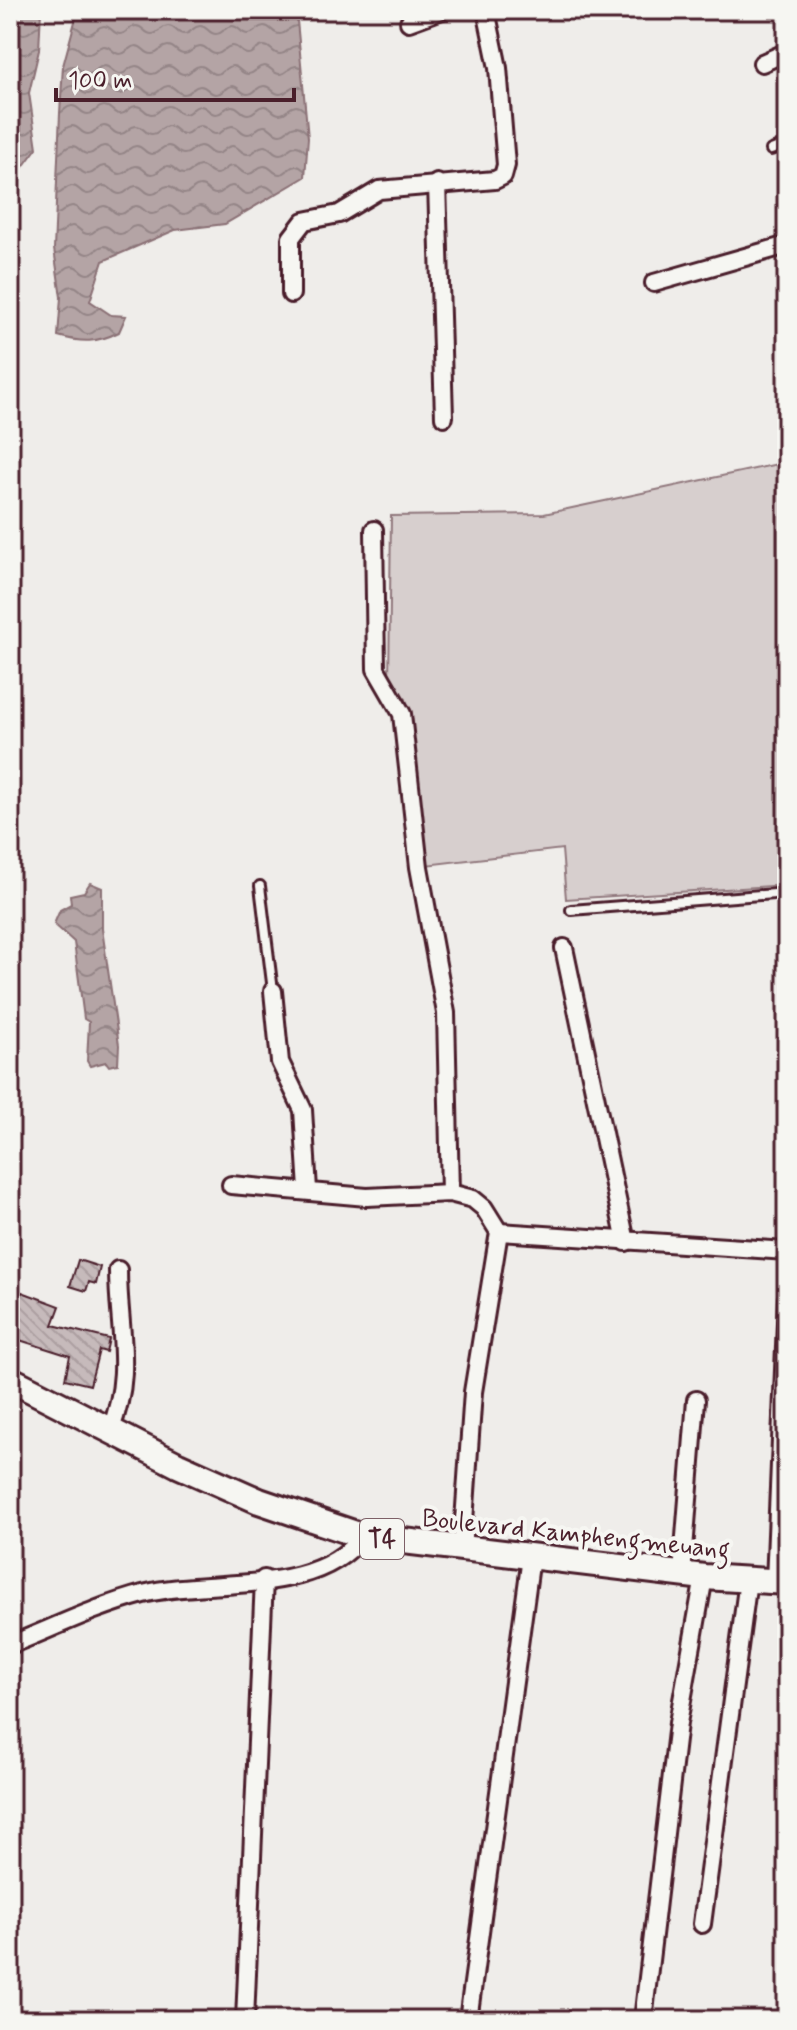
<svg xmlns="http://www.w3.org/2000/svg" width="797" height="2030" viewBox="0 0 797 2030" font-family="Mynerve,sans-serif">
	<style>
		.grass { fill: #d7cfce; stroke: #90777c; stroke-width: 2 }
		.water { fill: url(#water-waves); stroke: #8a6f74; stroke-width: 2 }
		.building { fill: url(#building-back-hatch); stroke: #4a1f2b; stroke-width: 2 }
		.lines { fill: none; stroke-linecap: round; stroke-linejoin: round }
		.service-casing { stroke: #4a1f2b; stroke-width: 14 }
		.minor-casing { stroke: #4a1f2b; stroke-width: 22 }
		.primary-casing { stroke: #4a1f2b; stroke-width: 30 }
		.service { stroke: #f6f6f2; stroke-width: 8 }
		.minor { stroke: #f6f6f2; stroke-width: 16 }
		.primary { stroke: #f6f6f2; stroke-width: 24 }
		.labels { text-anchor: middle; stroke-width: 8; stroke-linejoin: round; paint-order: stroke }
		.shield { fill: #f6f6f2; stroke: #7e6067; stroke-width: 2 }
		.shield-label { font-size: 24px; font-weight: bold; fill: #4a1f2b }
		.street-label { font-size: 26px; fill: #4a1f2b; stroke: #f6f6f2 }
	</style>
	<defs>
		<pattern id="water-waves" width="16" height="10" patternUnits="userSpaceOnUse" patternTransform="scale(2)"><rect width="16" height="10" fill="#b4a4a5"/><path d="M0 5q4-4 8 0t8 0" fill="none" stroke="#948587"/></pattern>
		<pattern id="building-back-hatch" width="6" height="6" patternUnits="userSpaceOnUse" patternTransform="scale(2)"><rect width="6" height="6" fill="#c6babb"/><path d="M-1 5l2 2M0 0l6 6M5-1l2 2" fill="none" stroke="#ac9fa1"/></pattern>
	</defs>
	<rect width="100%" height="100%" fill="#efedea"/>
	<filter id="ink" filterUnits="userSpaceOnUse"><feTurbulence type="fractalNoise" baseFrequency=".0125" numOctaves="2"/><feDisplacementMap in="SourceGraphic" scale="16" xChannelSelector="R" yChannelSelector="G"/><feConvolveMatrix kernelMatrix="1 2 1 2 8 2 1 2 1" color-interpolation-filters="sRGB"/></filter>
	<g filter="url(#ink)">
		<polygon class="grass" points="787,462 787,885 566,899 562,849 426,865 406,699 389,685 391,516 544,514"/>
		<g class="water">
			<polygon points="10,10 41,10 39,50 29,93 37,148 19,172 10,174"/>
			<path d="M114,10H296L308,138L305,177L225,224L175,230L103,261L90,301L111,315L126,316L119,332C97,343 82,343 58,336L61,297L54,249L60,113L63,66L77,14Z"/>
			<polygon points="90,883 102,888 102,929 119,1045 118,1064 109,1066 106,1062 90,1066 87,1061 89,1022 84,1019 74,942 54,924 60,910 71,904 70,895 84,892"/>
		</g>
		<g class="building">
			<polygon points="78,1260 100,1267 96,1284 89,1282 86,1291 70,1286"/>
			<polygon points="22,1292 60,1306 53,1325 109,1339 106,1352 99,1350 90,1385 65,1379 70,1356 10,1337 10,1297 18,1300"/>
		</g>
		<g class="lines">
			<g class="service-casing">
				<g id="service">
					<polyline points="771,150 787,144"/>
					<polyline points="260,886 273,991"/>
					<polyline points="571,910 787,893"/>
				</g>
			</g>
			<g class="minor-casing">
				<g id="minor">
					<polyline points="409,22 442,10"/>
					<polyline points="762,63 787,52"/>
					<polyline points="437,183 444,417"/>
					<polyline points="654,283 787,245"/>
					<polyline points="291,294 291,238 304,221 339,214 379,190 495,180 503,176 506,165 498,68 486,10"/>
					<polyline points="374,530 376,669 402,714 419,867 446,1013 450,1193"/>
					<polyline points="564,948 626,1242"/>
					<polyline points="273,991 280,1062 303,1110 308,1190"/>
					<polyline points="231,1185 367,1197 450,1193 473,1199 484,1208 499,1232 473,1392 462,1550"/>
					<polyline points="499,1232 787,1251"/>
					<path d="M110,1431C134,1371 118,1331 118,1270"/>
					<polyline points="682,1574 696,1400"/>
					<polyline points="775,1582 787,1299"/>
					<path d="M10,1645C53,1628 98,1606 143,1594C211,1577 317,1598 362,1536"/>
					<polyline points="702,1924 748,1580"/>
					<polyline points="245,2020 264,1579"/>
					<polyline points="468,2020 531,1557"/>
					<polyline points="643,2020 678,1723 704,1577"/>
				</g>
			</g>
			<g class="primary-casing">
				<polyline id="primary" points="10,1379 178,1465 259,1501 362,1536 704,1577 787,1582"/>
			</g>
			<use href="#service" class="service"/>
			<use href="#minor" class="minor"/>
			<use href="#primary" class="primary"/>
		</g>
	</g>
	<g class="labels">
		<rect class="shield" x="360" y="1519" width="44" height="40" rx="6"/>
		<g class="shield-label">
			<text x="382" y="1547">T4</text>
		</g>
		<g class="street-label">
			<text transform="translate(576 1533) rotate(6)" y="9">Boulevard Kamphengmeuang</text>
		</g>
	</g>
	<rect width="797" height="2030" fill="none" stroke="#f6f6f2" stroke-width="40"/>
	<rect x="20" y="20" width="757" height="1990" fill="none" stroke="#4a1f2b" stroke-width="3" filter="url(#ink)"/>
	<path d="M56 88v12h238v-12" fill="none" stroke="#4a1f2b" stroke-width="4"/>
	<text x="68" y="88" font-size="24" fill="#4a1f2b" stroke="#f6f6f2" stroke-width="6" paint-order="stroke">100 m</text>
</svg>
